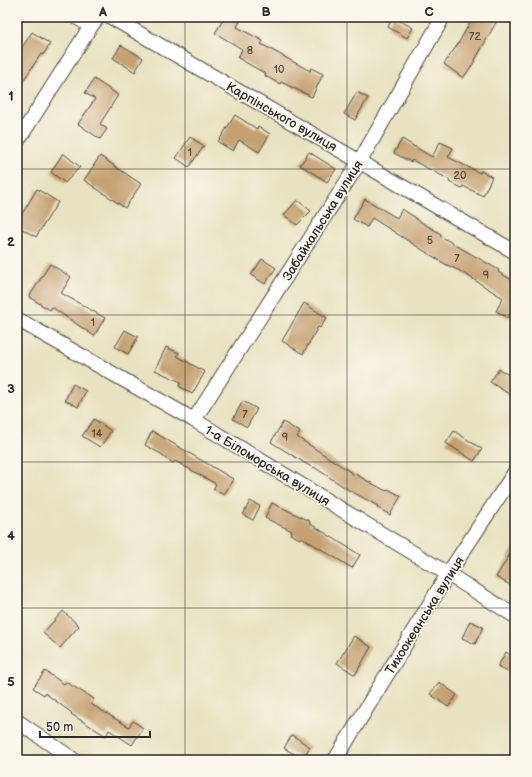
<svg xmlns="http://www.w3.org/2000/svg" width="532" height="777" viewBox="0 0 532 777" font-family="'Balsamiq Sans',sans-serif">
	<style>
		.building { fill: #c5a171 }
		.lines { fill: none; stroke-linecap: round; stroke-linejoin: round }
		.minor-casing { stroke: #474641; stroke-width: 16 }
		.minor { stroke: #fff; stroke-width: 14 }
		.grid { fill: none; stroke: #2b2b2b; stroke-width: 1; stroke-opacity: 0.55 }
		.labels { text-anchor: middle; stroke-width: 3.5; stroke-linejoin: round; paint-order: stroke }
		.number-label { font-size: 11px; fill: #52483c }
		.street-label { font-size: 13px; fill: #2b2b2b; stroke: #fbf7ec }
		.neatline { fill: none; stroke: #2b2b2b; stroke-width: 1.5 }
		.grid-label { font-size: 13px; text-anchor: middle; font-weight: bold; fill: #2b2b2b }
	</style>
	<rect width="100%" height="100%" fill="#fbf7ec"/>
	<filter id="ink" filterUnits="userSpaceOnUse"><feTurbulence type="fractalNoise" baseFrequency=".025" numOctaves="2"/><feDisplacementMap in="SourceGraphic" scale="8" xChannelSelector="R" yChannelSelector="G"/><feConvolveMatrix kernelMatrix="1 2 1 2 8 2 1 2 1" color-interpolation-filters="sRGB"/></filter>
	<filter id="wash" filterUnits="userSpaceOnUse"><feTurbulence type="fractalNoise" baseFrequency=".012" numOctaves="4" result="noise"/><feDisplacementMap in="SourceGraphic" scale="16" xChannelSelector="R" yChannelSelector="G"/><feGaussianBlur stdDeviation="0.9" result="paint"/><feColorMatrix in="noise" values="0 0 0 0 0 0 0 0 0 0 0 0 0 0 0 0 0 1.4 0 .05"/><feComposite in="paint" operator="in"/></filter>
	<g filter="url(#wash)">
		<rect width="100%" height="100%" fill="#e8e2c0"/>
		<g id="blocks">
			<g class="building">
				<polygon points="225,17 234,17 240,21 237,27 263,41 261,44 310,71 311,68 323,74 312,97 281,82 280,84 265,76 266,74 238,58 242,49 215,33"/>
				<polygon points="393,17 413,28 407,38 388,27"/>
				<polygon points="473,17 499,17 473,64 463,78 444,64 458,44"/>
				<polygon points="32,32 50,44 43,55 41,54 17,90 17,55"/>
				<polygon points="121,45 143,58 135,72 113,58"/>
				<polygon points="94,79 118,95 100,124 107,129 100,139 78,124 95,99 85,93"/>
				<polygon points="357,92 368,98 355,120 344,114"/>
				<polygon points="235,115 257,129 258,126 270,134 259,152 239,140 233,151 218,142"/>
				<polygon points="190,137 204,146 189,167 176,158"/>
				<polygon points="402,139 432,157 440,142 453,148 448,157 480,173 481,171 492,177 483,196 463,186 462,188 449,182 450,180 412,160 411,162 394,153"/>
				<polygon points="309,152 336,169 327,182 300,165"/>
				<polygon points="63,153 80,167 65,183 51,172"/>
				<polygon points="100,156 141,184 125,208 84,180"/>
				<polygon points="37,189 58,202 36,237 17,226 17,222"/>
				<polygon points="365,199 397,218 402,209 416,218 416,219 441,234 440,236 499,270 498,272 514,281 515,278 515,307 508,318 496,311 503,298 460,271 445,264 372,218 367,227 353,219"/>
				<polygon points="297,200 311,211 297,225 284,215"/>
				<polygon points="262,259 276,268 265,284 251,275"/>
				<polygon points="50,264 71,277 61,293 105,318 94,336 52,307 50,310 29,297"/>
				<polygon points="304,303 327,318 320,328 318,327 303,354 282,341"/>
				<polygon points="125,330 138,337 128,354 115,347"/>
				<polygon points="166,347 179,353 177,356 205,372 192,394 179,386 181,382 155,370"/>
				<polygon points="499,369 515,379 515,398 490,382"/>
				<polygon points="73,384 86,391 78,407 65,400"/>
				<polygon points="243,401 257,409 247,427 233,419"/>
				<polygon points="94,419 111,431 100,447 82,436"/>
				<polygon points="283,422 300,432 297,437 355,475 355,474 386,491 388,489 401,496 390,515 377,507 378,506 347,489 314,467 313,468 271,442"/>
				<polygon points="152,431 233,479 224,495 213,489 216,484 175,461 173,463 162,456 163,455 145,445"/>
				<polygon points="454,431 482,449 474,461 446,443"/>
				<polygon points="250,501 260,506 253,520 243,515"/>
				<polygon points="272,503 310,521 309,523 360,555 352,568 301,537 300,539 290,534 292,531 265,518"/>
				<polygon points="515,546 515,588 496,577"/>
				<polygon points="63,611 79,626 60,648 43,633"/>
				<polygon points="470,621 483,627 475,644 462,638"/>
				<polygon points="354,636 371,647 355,675 337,663"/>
				<polygon points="506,652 515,658 515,666 511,674 498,666"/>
				<polygon points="45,671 64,684 66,682 94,699 91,704 129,727 133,721 143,728 132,745 109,730 106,736 71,714 72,713 45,693 44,695 33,688"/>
				<polygon points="439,682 457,695 448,707 430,694"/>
				<polygon points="292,735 310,747 302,759 284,748"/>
			</g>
		</g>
	</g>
	<g filter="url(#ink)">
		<use href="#blocks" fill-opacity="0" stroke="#474641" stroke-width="1"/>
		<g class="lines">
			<g class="minor-casing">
				<g id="minor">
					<polyline points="76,17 91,26"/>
					<polyline points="111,17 515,252"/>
					<polyline points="17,142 91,26 98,17"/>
					<polyline points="17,319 194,420 448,574 515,616"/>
					<polyline points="194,420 360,161 443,17"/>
					<polyline points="17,721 74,760"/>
					<polyline points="335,760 448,574 515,472"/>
				</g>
			</g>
			<use href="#minor" class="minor"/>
		</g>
	</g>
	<path class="grid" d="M185,17V760M347,17V760M17,169H515M17,315H515M17,462H515M17,608H515"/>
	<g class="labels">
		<g class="number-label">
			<text x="475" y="40">72</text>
			<text x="250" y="54">8</text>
			<text x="279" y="73">10</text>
			<text x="190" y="156">1</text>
			<text x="460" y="179">20</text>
			<text x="430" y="244">5</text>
			<text x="457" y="262">7</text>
			<text x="486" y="279">9</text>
			<text x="93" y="326">1</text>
			<text x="245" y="418">7</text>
			<text x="97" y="437">14</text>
			<text x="285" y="441">9</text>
		</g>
		<g class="street-label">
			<text transform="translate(282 116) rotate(30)" y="5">Карпінського вулиця</text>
			<text transform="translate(322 220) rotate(-58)" y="5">Забайкальська вулиця</text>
			<text transform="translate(268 465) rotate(31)" y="5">1-а Біломорська вулиця</text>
			<text transform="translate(424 615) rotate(-58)" y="5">Тихоокеанська вулиця</text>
		</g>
	</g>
	<rect width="532" height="777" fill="none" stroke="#fbf7ec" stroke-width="44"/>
	<path d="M40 731v6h110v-6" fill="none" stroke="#2b2b2b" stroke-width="2"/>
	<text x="46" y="731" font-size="12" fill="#2b2b2b" stroke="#fbf7ec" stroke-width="3" paint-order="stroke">50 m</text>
	<rect x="22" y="22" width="488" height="733" class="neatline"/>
	<g class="grid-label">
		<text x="103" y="16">A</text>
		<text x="266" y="16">B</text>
		<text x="429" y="16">C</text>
		<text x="11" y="100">1</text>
		<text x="11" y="246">2</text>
		<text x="11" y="393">3</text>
		<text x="11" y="540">4</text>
		<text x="11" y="686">5</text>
	</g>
</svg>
